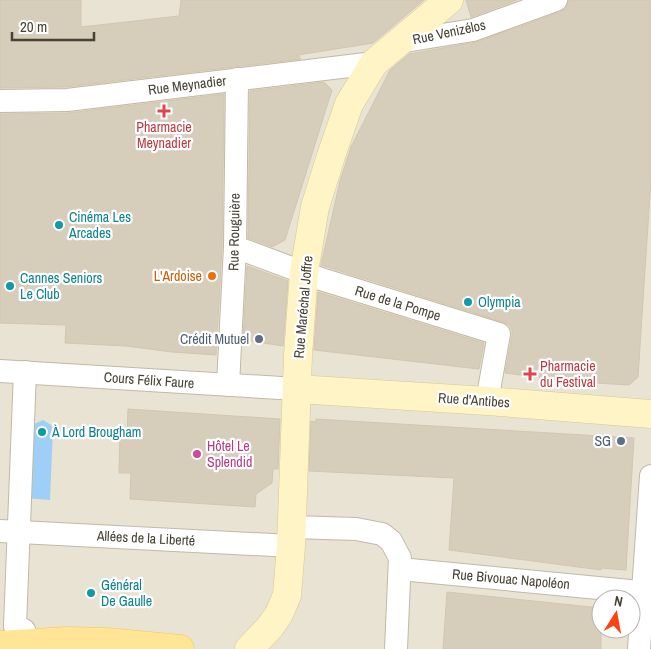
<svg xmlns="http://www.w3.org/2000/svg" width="651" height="649" viewBox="0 0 651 649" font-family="'Archivo Narrow',sans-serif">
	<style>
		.residential { fill: #e9e3d4; fill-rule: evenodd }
		.water { fill: #9ecff6 }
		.building { fill: #d7cdbb; stroke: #d3c6ae }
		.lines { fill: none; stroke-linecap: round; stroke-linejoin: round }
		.street-casing { stroke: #c1b9a8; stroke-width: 24 }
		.secondary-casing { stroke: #d8c892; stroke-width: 29 }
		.primary-casing { stroke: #eec85c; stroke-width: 29 }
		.street { stroke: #fff; stroke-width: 22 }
		.secondary { stroke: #fff4c6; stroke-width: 28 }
		.primary { stroke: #ffe595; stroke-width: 28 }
		.health-dot { fill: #e0444e; stroke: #fff; stroke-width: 2 }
		.culture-dot { fill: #0f9aa8; stroke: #fff; stroke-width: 2 }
		.food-dot { fill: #e8710a; stroke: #fff; stroke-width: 2 }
		.service-dot { fill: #5c6f8a; stroke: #fff; stroke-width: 2 }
		.hotel-dot { fill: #d1479c; stroke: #fff; stroke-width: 2 }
		.labels { text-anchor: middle; stroke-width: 4.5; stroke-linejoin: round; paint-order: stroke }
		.street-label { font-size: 14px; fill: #484235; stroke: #fff }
		.health-label { font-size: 14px; fill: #be3a42; stroke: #fff }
		.culture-label { font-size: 14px; fill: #0d838f; stroke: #fff; text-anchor: start }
		.food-label { font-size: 14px; fill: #c56008; stroke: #fff; text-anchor: end }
		.service-label { font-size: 14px; fill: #4e5e75; stroke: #fff; text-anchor: end }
		.hotel-label { font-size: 14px; fill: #b23c85; stroke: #fff; text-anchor: start }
	</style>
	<rect width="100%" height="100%" fill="#f5f1e7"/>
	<path class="residential" d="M0,0H651V649H0ZM601,599H631V629H601Z"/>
	<polygon class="water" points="43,420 51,425 53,429 50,500 25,498 34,424"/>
	<g class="building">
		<polygon points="0,0 81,0 81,27 179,16 181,0 424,0 373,43 298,55 301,59 66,87 0,88"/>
		<polygon points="466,0 517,0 471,17"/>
		<polygon points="569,0 651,0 651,179 638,377 629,385 563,381 505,373 512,336 512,330 509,325 503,322 321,265 340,181 351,147 390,70 409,54 477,42 560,12 566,8"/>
		<polygon points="324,82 332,90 285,240 272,247 248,238 250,91"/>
		<polygon points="224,94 222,247 216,355 172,352 126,346 65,343 66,325 0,323 0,114 68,113"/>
		<polygon points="247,266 288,281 283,346 243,340"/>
		<polygon points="318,292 484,343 479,369 314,350"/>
		<polygon points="128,409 280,419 278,469 273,469 272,483 256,494 255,507 130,499 131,473 119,473 120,434 127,434"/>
		<polygon points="316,419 634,438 626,570 601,568 601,570 449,550 454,478 309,471 311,421 316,422"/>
		<polygon points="447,592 601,608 601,649 443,649"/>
	</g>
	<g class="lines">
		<g class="street-casing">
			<g id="street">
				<polyline points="399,42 473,30 556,0"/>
				<polyline points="0,101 67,100 374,63"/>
				<polyline points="235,247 321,279 499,334 487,401"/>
				<polyline points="0,371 297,389"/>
				<polyline points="228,385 235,247 237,79"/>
				<polyline points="292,527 356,529 382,534 391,541 400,558 396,649"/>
				<polyline points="0,531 291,546"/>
				<polyline points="400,569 651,593"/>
				<polyline points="24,630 15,626 25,372"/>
				<polyline points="639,649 651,476"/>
			</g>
		</g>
		<g class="secondary-casing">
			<g id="secondary">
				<polyline points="297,389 487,401 651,414"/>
				<polyline points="249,649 270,627 279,614 287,595 291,546 298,355 304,272 315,207 331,156 349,104 374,63 449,0"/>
			</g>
		</g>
		<g class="primary-casing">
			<polyline id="primary" points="0,645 68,641 107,642 180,649"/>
		</g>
		<use href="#street" class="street"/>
		<use href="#secondary" class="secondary"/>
		<use href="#primary" class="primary"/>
	</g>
	<g class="health-dot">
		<path d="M161.5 103.5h5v5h5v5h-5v5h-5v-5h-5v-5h5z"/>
		<path d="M527.5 366.5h5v5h5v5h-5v5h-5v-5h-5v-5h5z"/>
	</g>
	<g class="culture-dot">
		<circle cx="59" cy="225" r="5"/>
		<circle cx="10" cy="286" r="5"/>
		<circle cx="468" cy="302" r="5"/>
		<circle cx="42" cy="432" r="5"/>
		<circle cx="91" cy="593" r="5"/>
	</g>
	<circle class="food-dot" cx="212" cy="276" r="5"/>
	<g class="service-dot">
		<circle cx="259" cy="339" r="5"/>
		<circle cx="621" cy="441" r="5"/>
	</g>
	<circle class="hotel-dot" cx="197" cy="454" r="5"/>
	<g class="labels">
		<g class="street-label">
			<text transform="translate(449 32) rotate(-12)" y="5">Rue Venizélos</text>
			<text transform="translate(187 85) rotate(-7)" y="5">Rue Meynadier</text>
			<text transform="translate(234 232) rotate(-89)" y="5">Rue Rouguière</text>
			<text transform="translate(398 303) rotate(17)" y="5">Rue de la Pompe</text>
			<text transform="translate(303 307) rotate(-85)" y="5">Rue Maréchal Joffre</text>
			<text transform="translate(149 380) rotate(4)" y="5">Cours Félix Faure</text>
			<text transform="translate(474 400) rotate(4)" y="5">Rue d'Antibes</text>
			<text transform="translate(146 538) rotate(3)" y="5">Allées de la Liberté</text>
			<text transform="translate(511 579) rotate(5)" y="5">Rue Bivouac Napoléon</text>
		</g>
		<g class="health-label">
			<text x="164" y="132">Pharmacie<tspan x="164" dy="16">Meynadier</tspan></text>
			<text x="540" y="371" text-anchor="start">Pharmacie<tspan x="540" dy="16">du Festival</tspan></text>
		</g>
		<g class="culture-label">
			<text x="69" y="222">Cinéma Les<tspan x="69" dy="16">Arcades</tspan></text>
			<text x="20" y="283">Cannes Seniors<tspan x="20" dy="16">Le Club</tspan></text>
			<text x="478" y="307">Olympia</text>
			<text x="52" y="437">À Lord Brougham</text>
			<text x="101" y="590">Général<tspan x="101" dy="16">De Gaulle</tspan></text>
		</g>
		<g class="food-label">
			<text x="202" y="281">L'Ardoise</text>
		</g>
		<g class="service-label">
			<text x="249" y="344">Crédit Mutuel</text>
			<text x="611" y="446">SG</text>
		</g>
		<g class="hotel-label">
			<text x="207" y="451">Hôtel Le<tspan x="207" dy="16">Splendid</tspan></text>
		</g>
	</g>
	<g transform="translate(616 614) rotate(11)"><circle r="24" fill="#ffffff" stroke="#b6b3ae"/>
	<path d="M0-4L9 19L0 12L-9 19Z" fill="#ff4013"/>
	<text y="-8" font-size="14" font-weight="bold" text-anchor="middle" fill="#484235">N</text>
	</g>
	<path d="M12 32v8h82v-8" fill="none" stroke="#484235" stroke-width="2.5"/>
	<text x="20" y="32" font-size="15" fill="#484235" stroke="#ffffff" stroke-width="4" paint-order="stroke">20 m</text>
</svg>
